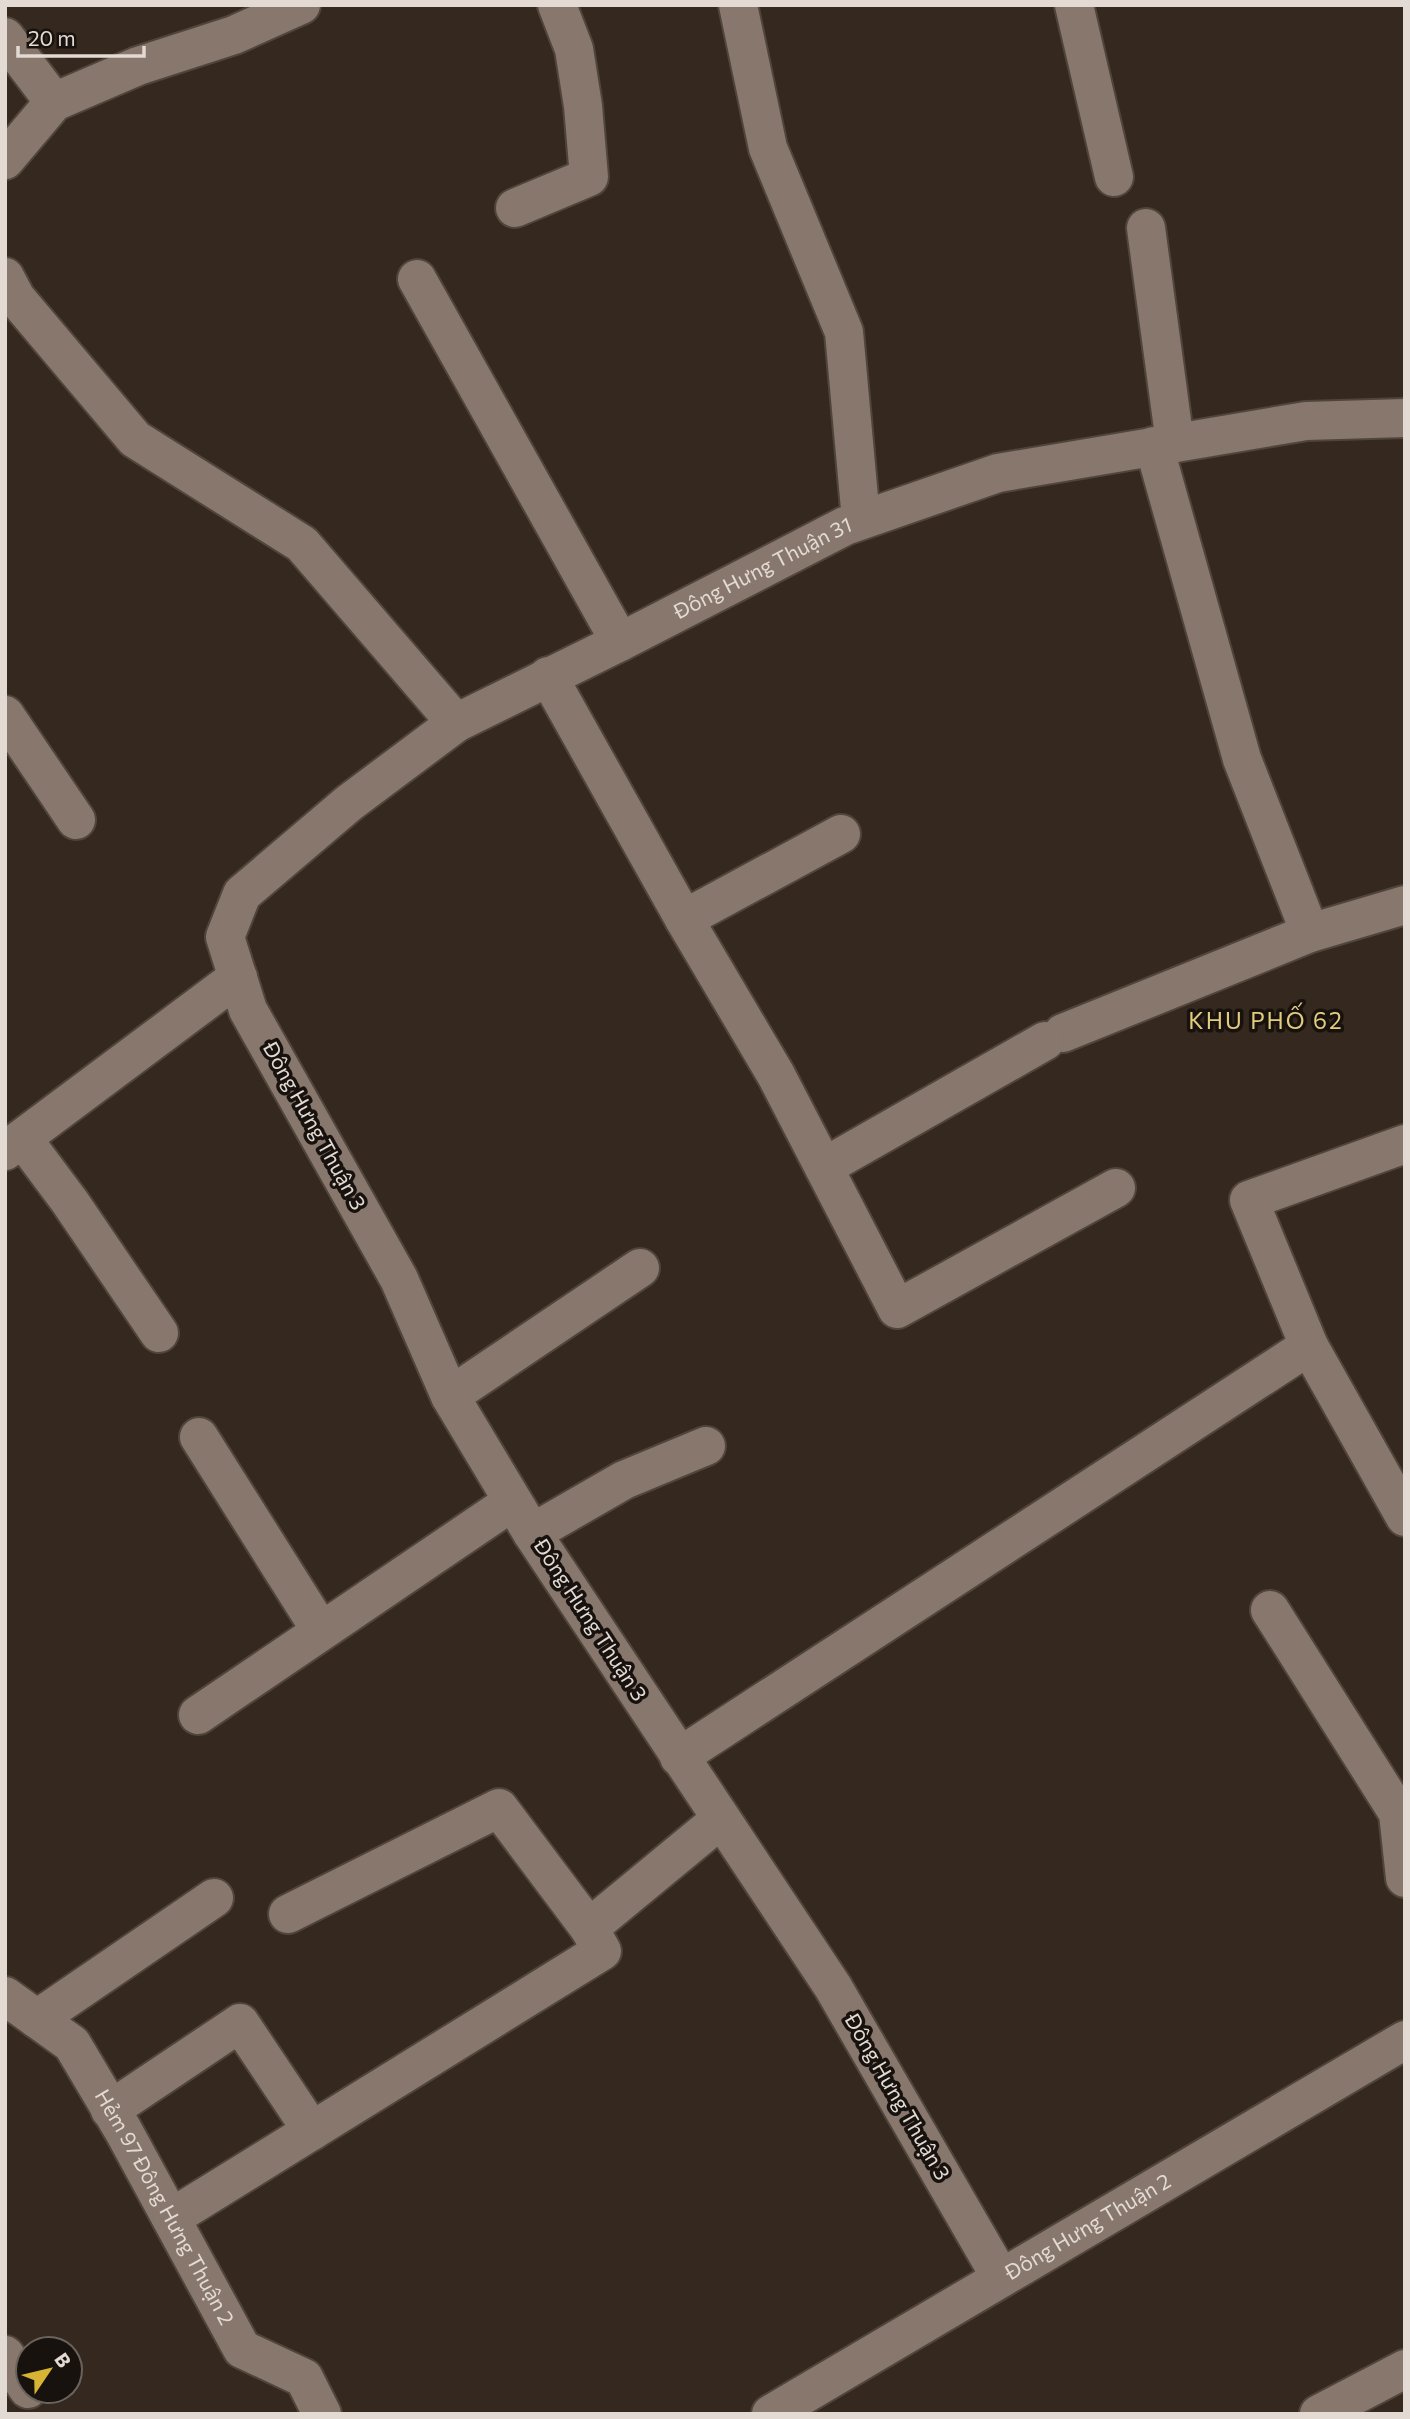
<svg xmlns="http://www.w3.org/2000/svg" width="1410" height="2419" viewBox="0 0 1410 2419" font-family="Commissioner,sans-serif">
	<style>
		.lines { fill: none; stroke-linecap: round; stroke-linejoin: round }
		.minor-casing { stroke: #50453c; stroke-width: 42 }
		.minor { stroke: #87776c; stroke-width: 38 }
		.labels { text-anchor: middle; stroke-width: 7; stroke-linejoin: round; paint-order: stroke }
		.street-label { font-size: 21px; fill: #e3dad4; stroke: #18120e }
		.neighbourhood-label { font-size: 23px; letter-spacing: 2px; fill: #e4cc7f; stroke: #18120e }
	</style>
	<rect width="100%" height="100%" fill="#35281e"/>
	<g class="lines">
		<g class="minor-casing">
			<g id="minor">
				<polyline points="738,5 768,148 844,332 861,520"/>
				<polyline points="1074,5 1114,177"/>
				<polyline points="5,37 54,102"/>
				<polyline points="5,160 54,102 138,66 234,35 301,5"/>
				<polyline points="515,208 589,177 583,106 574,49 557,5"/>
				<polyline points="1146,228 1175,443"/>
				<polyline points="5,277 16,298 135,439 302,544 456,723"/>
				<polyline points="417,279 620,642"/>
				<polyline points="1154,446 1242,759 1310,933"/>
				<polyline points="548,676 684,919 776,1075 897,1309 1116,1188"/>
				<polyline points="5,715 76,820"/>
				<polyline points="684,919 841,834"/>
				<polyline points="1063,1033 1310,933 1405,905"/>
				<polyline points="23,1139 70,1202 159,1333"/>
				<polyline points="1405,1144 1249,1200 1309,1346 1405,1517"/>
				<polyline points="5,1151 238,977"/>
				<polyline points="824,1167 1045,1041"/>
				<polyline points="450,1396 640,1268"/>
				<polyline points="199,1437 321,1631"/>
				<polyline points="532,1533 624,1480 706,1446"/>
				<polyline points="1270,1610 1398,1813 1405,1878"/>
				<polyline points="198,1715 512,1502"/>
				<polyline points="679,1757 1309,1346"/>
				<polyline points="288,1914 499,1808 589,1928"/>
				<path id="s1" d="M5,1996L72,2044L123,2130L242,2349L304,2378L322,2414"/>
				<polyline points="37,2019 214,1898"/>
				<polyline points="110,2110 240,2023 312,2131"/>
				<polyline points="171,2218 602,1951 589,1928 721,1819"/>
				<path id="s2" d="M1001,2278L833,1987L532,1533L450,1396L399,1279L248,1010L225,937L242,894L349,803L456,723L620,642L845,526L998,473L1306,421L1405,418"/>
				<polyline points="5,2355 28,2389"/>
				<path id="s3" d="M771,2414L1405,2040"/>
				<polyline points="1319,2414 1405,2369"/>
			</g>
		</g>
		<use href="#minor" class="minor"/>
	</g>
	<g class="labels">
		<g class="street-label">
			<text dy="7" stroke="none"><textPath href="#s2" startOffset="2217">Đông Hưng Thuận 31</textPath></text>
			<text transform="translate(314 1126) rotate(61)" y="7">Đông Hưng Thuận 3</text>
			<text transform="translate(590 1620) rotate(57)" y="7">Đông Hưng Thuận 3</text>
			<text transform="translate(897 2097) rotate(60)" y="7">Đông Hưng Thuận 3</text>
			<text dy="7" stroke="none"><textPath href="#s1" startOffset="270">Hẻm 97 Đông Hưng Thuận 2</textPath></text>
			<text dy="7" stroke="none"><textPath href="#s3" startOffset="368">Đông Hưng Thuận 2</textPath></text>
		</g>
		<g class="neighbourhood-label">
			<text x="1266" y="1029">KHU PHỐ 62</text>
		</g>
	</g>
	<rect width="1410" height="2419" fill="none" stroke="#e3dad4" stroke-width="14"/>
	<g transform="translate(49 2370) rotate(55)"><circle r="33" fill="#18120e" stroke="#69625d" stroke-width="2"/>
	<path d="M0-5L12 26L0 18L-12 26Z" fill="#d7b434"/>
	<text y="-10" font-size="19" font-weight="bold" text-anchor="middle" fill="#e3dad4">B</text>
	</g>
	<path d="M18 46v10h126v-10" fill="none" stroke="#e3dad4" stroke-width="3.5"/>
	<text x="28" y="46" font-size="21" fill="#e3dad4" stroke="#18120e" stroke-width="5" paint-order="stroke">20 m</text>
</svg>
